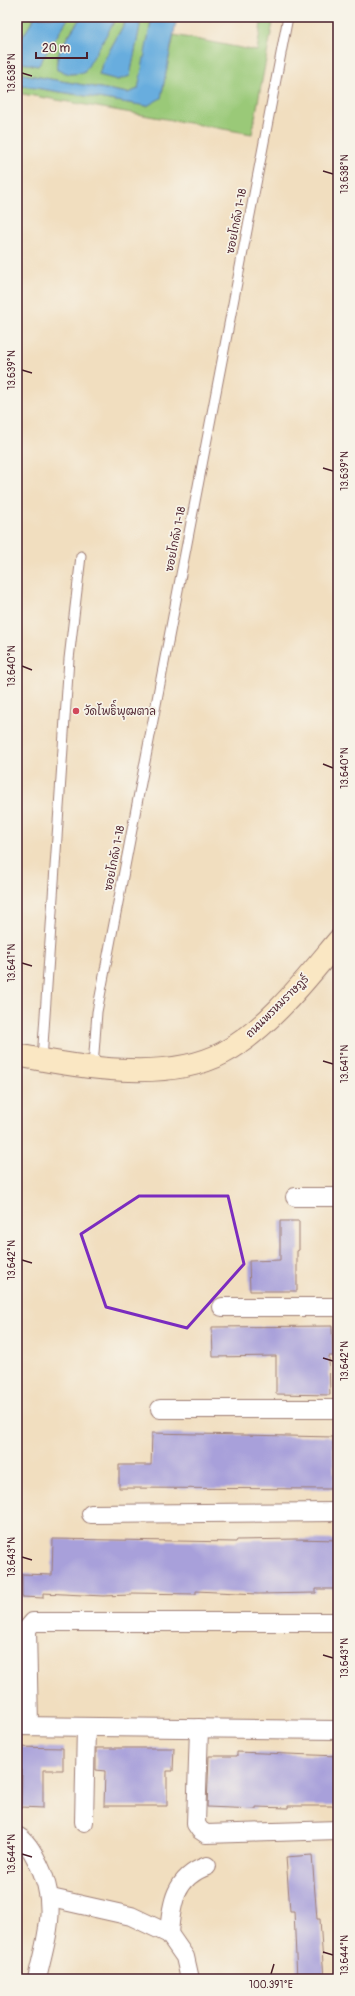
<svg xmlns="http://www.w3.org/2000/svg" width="355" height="1996" viewBox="0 0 355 1996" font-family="Pangolin,'Playpen Sans Thai',sans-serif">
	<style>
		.green { fill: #9ac978; stroke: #727452 }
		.water { fill: #67adde; stroke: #586684 }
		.building { fill: #a8a0da }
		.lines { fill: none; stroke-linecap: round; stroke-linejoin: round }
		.lane-casing { stroke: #9e7e75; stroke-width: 11 }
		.street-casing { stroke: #9e7e75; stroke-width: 20 }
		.secondary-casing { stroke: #9e7e75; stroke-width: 24 }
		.lane { stroke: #fff; stroke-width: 9 }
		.street { stroke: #fff; stroke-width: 18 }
		.secondary { stroke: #fae7c3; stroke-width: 22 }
		.marked { fill: none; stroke: #7b2cbf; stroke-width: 3; stroke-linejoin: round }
		.ticks { fill: none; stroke: #4a1f2b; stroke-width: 1.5 }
		.poi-dot { fill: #d1495b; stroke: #f7f3e8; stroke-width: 1.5 }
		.labels { text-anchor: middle; stroke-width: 3.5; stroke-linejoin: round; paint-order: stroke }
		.street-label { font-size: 11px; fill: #4a1f2b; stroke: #f7f3e8 }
		.poi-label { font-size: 11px; fill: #4a1f2b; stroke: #f7f3e8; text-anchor: start }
		.neatline { fill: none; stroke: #4a1f2b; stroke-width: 1.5 }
		.ticks-label { font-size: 10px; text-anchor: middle; fill: #4a1f2b }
	</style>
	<rect width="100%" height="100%" fill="#f7f3e8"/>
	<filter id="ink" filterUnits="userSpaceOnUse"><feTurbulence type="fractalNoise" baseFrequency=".025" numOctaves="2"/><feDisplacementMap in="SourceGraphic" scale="8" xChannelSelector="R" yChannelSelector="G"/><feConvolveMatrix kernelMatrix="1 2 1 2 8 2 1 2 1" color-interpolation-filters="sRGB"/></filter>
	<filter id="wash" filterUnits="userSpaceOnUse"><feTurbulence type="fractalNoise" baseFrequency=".012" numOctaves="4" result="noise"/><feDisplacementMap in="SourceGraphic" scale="16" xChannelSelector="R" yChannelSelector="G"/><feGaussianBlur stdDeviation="0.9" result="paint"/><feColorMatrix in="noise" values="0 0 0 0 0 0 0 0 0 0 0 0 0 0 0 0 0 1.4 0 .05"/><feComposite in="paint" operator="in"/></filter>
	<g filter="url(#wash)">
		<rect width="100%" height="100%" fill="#f1debf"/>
		<g class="green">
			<polygon points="23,17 35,17 17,46 17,28"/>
			<path d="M69,17H81C72,31 53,53 57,70L70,74L83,73L117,17H128L102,64L99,75L118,80L130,76L140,26L138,17H152L139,89L128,93L17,73V62L38,66Z"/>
			<polygon points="262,17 274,17 252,134 17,93 17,85 147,106 161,97 174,35 257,51"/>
		</g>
		<g class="water">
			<polygon points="35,17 69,17 38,66 17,62 17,46"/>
			<path d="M81,17H117L84,73L70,74L57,70C54,52 72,32 81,17Z"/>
			<polygon points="128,17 138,17 140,26 130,76 118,80 99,75 102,64"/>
			<polygon points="152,17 177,17 161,98 147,106 17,85 17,73 128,93 138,89"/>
		</g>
		<g id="blocks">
			<g class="building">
				<polygon points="280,1221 299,1221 299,1250 297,1251 297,1291 250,1291 249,1261 280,1260"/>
				<polygon points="332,1326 333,1356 329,1356 330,1395 276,1394 276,1356 213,1357 212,1327"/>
				<polygon points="152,1433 333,1437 334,1489 119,1488 119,1465 151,1465"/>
				<polygon points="53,1539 236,1542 237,1540 296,1539 338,1540 338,1589 316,1589 316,1593 258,1594 196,1591 196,1594 131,1593 131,1595 103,1596 43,1593 43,1598 22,1597 22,1574 52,1575"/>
				<polygon points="17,1747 63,1748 63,1770 43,1770 43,1808 21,1807 22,1770 17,1770"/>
				<polygon points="96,1748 174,1748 173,1771 167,1771 167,1806 104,1806 105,1771 96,1770"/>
				<polygon points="237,1752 338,1756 338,1806 288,1806 288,1808 256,1807 256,1809 207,1807 209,1756 237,1756"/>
				<polygon points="312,1855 317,1919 320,1919 324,1979 297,1979 294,1911 290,1911 286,1857"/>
			</g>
		</g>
	</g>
	<g filter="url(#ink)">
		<use href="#blocks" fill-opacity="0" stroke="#9e7e75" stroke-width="1"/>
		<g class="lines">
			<g class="lane-casing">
				<g id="lane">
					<polyline points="42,1060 69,659 81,556"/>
					<polyline points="93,1067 97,1012 288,17"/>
				</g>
			</g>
			<g class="street-casing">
				<g id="street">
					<polyline points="295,1197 338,1197"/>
					<polyline points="222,1307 338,1307"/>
					<polyline points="160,1409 338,1409"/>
					<polyline points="91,1514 338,1512"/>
					<polyline points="18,1726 338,1730"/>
					<polyline points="29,1726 27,1629 33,1622 338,1622"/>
					<polyline points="199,1728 196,1824 200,1830 206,1834 338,1830"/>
					<polyline points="84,1822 86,1727"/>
					<path d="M17,1836C26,1840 32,1851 36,1859C60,1903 47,1934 37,1979"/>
					<polyline points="51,1898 131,1916 169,1934 185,1957 190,1979"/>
					<path d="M169,1934C171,1904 175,1877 207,1866"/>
				</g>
			</g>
			<g class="secondary-casing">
				<path id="secondary" d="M17,1055C77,1067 167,1083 223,1053C267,1030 307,978 338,941"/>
			</g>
			<use href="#lane" class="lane"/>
			<use href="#street" class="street"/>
			<use href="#secondary" class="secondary"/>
		</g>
	</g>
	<path class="marked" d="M139,1196H228L244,1264L187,1328L106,1307L81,1234Z"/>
	<path class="ticks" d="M22,73L32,76M323,171L333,174M22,370L32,373M323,468L333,471M22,666L32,670M323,764L333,768M22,963L32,966M323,1061L333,1064M22,1260L32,1263M323,1358L333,1361M22,1557L32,1560M323,1655L333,1658M22,1854L32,1857M323,1952L333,1955M271,1974L274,1964"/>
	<circle class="poi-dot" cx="76" cy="711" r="4"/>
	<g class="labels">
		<g class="street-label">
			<text transform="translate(236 221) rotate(-79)" y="4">ซอยโกดัง 1-18</text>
			<text transform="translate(175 539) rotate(-79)" y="4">ซอยโกดัง 1-18</text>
			<text transform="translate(114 858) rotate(-79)" y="4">ซอยโกดัง 1-18</text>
			<text transform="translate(277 1006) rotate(-45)" y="4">ถนนพรหมราษฎร์</text>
		</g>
		<g class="poi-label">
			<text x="84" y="715">วัดโพธิ์พุฒตาล</text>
		</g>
	</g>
	<rect width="355" height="1996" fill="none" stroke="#f7f3e8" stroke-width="44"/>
	<path d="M36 52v6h51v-6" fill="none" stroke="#4a1f2b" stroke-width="2"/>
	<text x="42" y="52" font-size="12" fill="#4a1f2b" stroke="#f7f3e8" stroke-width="3" paint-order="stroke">20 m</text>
	<rect x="22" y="22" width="311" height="1952" class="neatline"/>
	<g class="ticks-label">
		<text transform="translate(11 73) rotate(-90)" y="4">13.638°N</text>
		<text transform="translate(344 174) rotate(-90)" y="4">13.638°N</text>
		<text transform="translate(11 370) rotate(-90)" y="4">13.639°N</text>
		<text transform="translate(344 471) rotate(-90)" y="4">13.639°N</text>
		<text transform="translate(11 666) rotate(-90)" y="4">13.640°N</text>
		<text transform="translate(344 768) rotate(-90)" y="4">13.640°N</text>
		<text transform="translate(11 963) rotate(-90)" y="4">13.641°N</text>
		<text transform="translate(344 1064) rotate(-90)" y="4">13.641°N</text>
		<text transform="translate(11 1260) rotate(-90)" y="4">13.642°N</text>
		<text transform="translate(344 1361) rotate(-90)" y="4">13.642°N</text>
		<text transform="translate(11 1557) rotate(-90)" y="4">13.643°N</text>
		<text transform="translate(344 1658) rotate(-90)" y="4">13.643°N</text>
		<text transform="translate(11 1854) rotate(-90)" y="4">13.644°N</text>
		<text transform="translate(344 1955) rotate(-90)" y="4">13.644°N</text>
		<text x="271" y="1988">100.391°E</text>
	</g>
</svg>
